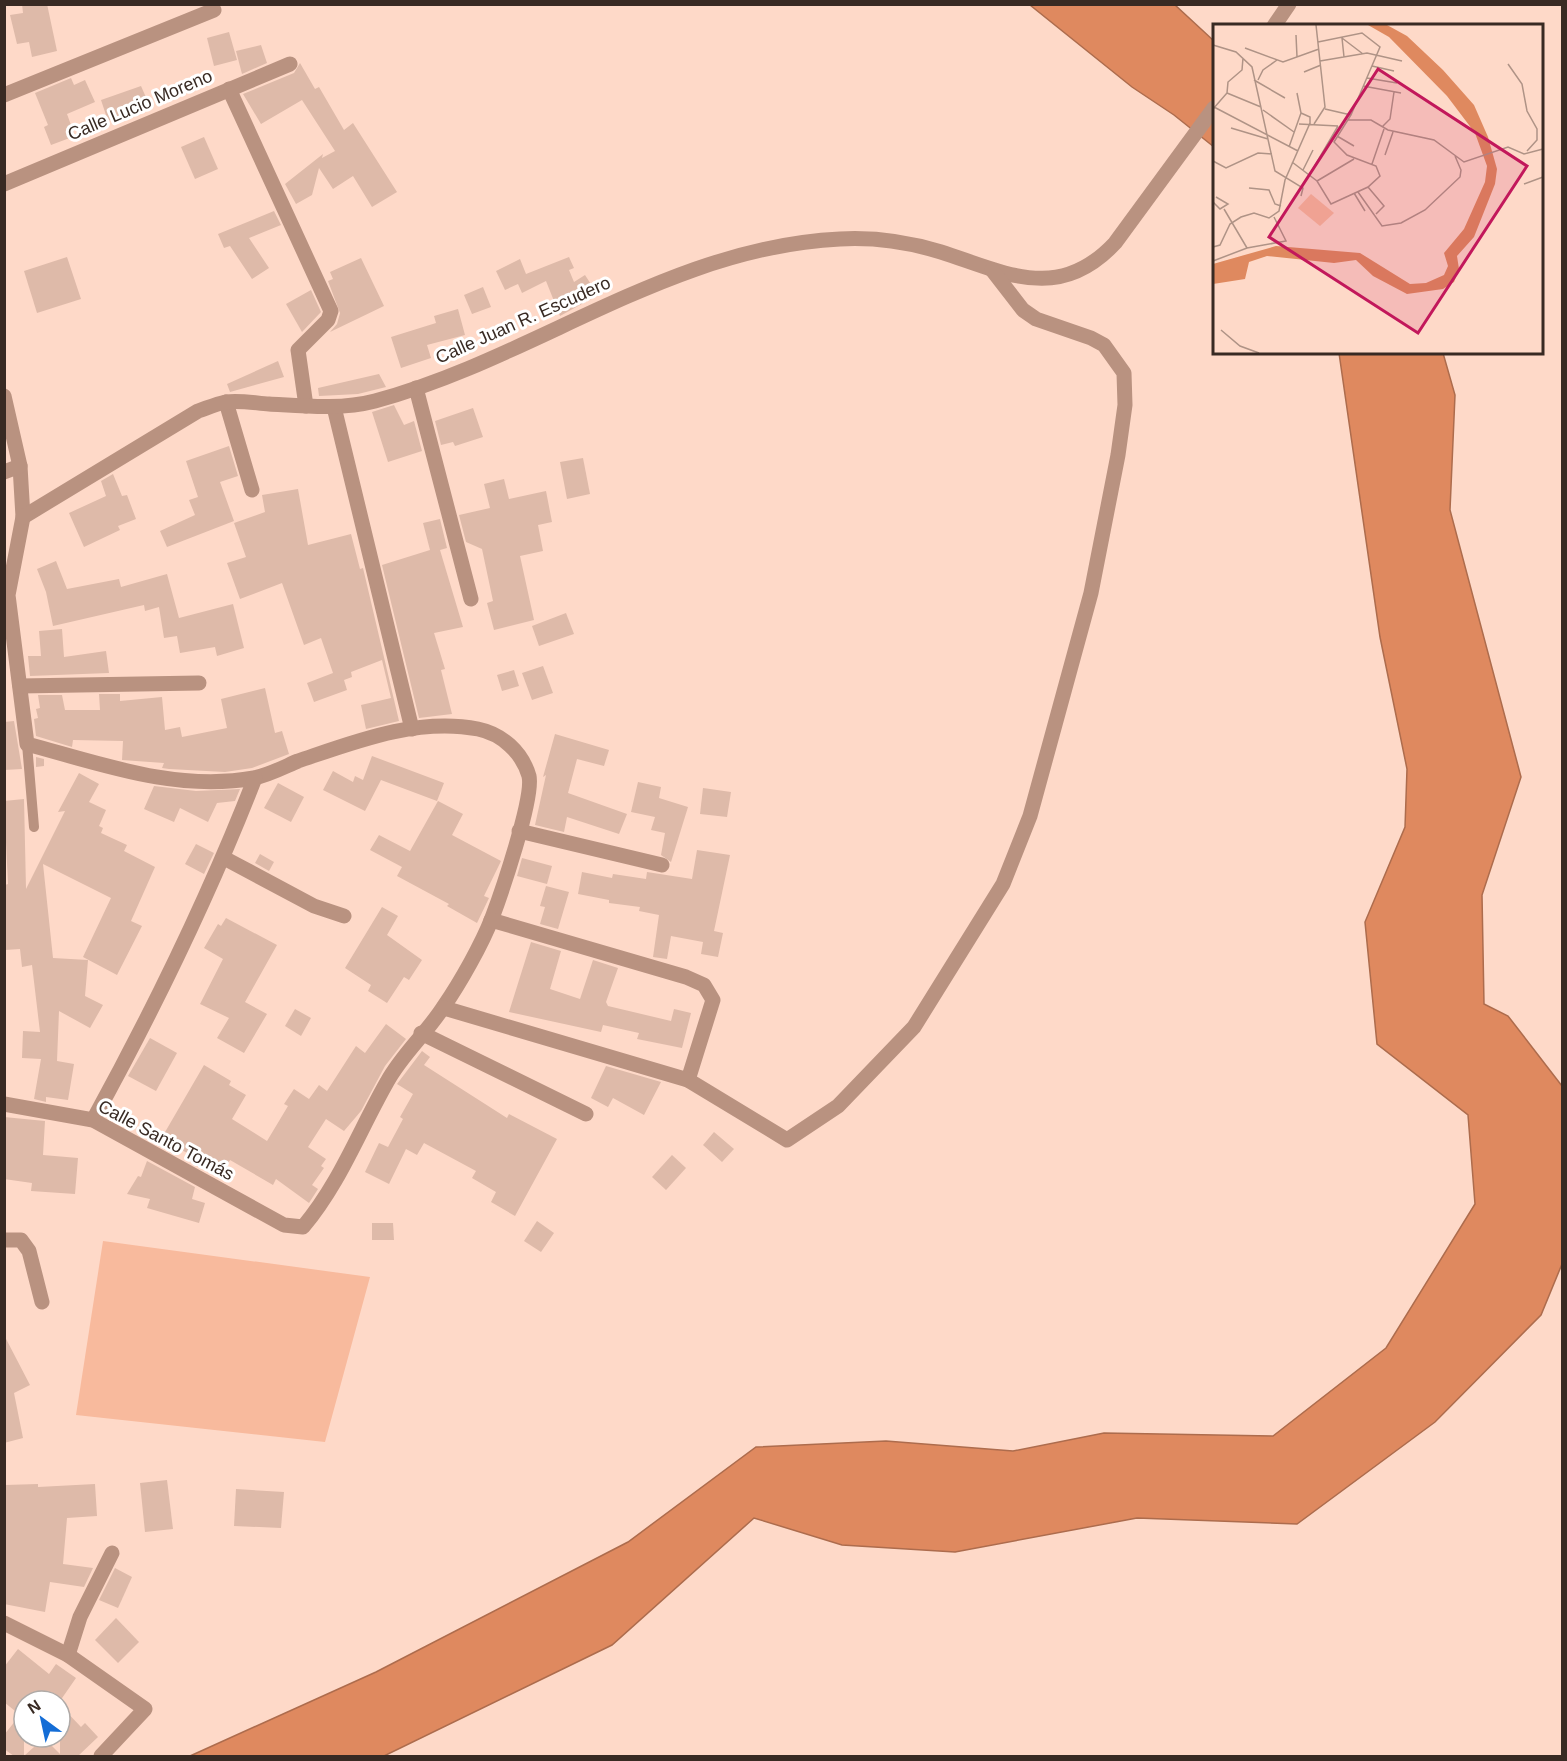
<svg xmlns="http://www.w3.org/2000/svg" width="1567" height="1761" viewBox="0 0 1567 1761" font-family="Arial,sans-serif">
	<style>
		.green { fill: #f8ba9d }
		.water { fill: #df895f; stroke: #ad6c4d; stroke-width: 1.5 }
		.building { fill: #debaa9 }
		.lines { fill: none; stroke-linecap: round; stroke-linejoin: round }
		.service { stroke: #b99280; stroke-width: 10 }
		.minor { stroke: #b99280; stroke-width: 15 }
		.labels { text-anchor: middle; stroke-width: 6; stroke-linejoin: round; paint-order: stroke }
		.street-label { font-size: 18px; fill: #382a23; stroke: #fff }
		.inset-road { fill: none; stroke: #af9386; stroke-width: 1.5 }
		.view { fill: #c2185b; fill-opacity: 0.15; stroke: #c2185b; stroke-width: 3 }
		.inset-edge { fill: none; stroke: #382a23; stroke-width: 3 }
	</style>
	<rect width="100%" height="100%" fill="#fed9c8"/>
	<polygon class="green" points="103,1241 370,1277 325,1442 76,1415"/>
	<g class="water">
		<polygon points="1030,5 1175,5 1214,41 1214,147 1174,115 1132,87"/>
		<polygon points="1339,353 1443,353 1455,395 1450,510 1521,777 1482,895 1484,1004 1508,1016 1562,1086 1562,1264 1541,1315 1435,1422 1297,1524 1137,1518 955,1552 842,1545 754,1518 612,1645 384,1756 190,1756 376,1672 628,1542 756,1447 886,1441 1013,1451 1104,1433 1273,1436 1386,1348 1475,1204 1468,1115 1377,1044 1365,922 1405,827 1407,769 1380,637"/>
	</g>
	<g class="building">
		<polygon points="22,4 47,4 57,51 32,57 29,42 17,44 10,15 23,13"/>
		<polygon points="229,32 237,60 214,66 207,38"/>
		<polygon points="261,45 267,63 242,74 236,51"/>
		<polygon points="300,63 315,89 319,87 344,130 353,123 397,192 372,207 353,176 333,189 319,168 312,195 296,204 285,184 323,154 322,158 335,151 302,100 261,124 243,94 294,73"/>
		<polygon points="71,78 74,85 85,80 95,102 67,114 75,136 51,145 44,127 48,125 35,93"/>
		<polygon points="141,86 148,102 108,121 101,100"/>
		<polygon points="204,137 218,169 195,179 181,147"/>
		<polygon points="274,211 281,225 249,238 269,268 252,279 230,246 224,248 218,234"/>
		<polygon points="67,257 81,299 37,313 24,271"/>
		<polygon points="569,257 574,268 569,270 574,282 585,275 598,295 560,316 546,281 522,293 518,284 505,290 496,271 520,259 526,274"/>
		<polygon points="361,258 384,306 330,332 337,324 340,313 328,281 333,279 330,272"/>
		<polygon points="483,287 491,307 472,314 464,295"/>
		<polygon points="311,290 321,312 302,332 286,304"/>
		<polygon points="458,309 465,335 427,345 431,358 401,368 391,337 436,323 434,316"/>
		<polygon points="278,361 284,377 230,392 227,384"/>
		<polygon points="379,374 386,387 358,394 319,396 318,388"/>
		<polygon points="394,405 404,425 414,421 422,451 388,462 372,412"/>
		<polygon points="473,408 483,437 455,446 453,442 441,445 435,421"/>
		<polygon points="229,446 238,476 220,482 234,521 167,547 160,531 195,515 189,500 198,497 186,461"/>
		<polygon points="583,458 590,494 567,499 560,462"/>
		<polygon points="113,474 122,496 127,495 136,519 118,526 120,530 84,547 69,513 106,496 101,481"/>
		<polygon points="504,479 509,499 546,491 552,522 538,525 543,551 520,556 534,620 494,630 487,603 493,601 482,549 466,542 459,515 490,508 484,484"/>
		<polygon points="298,489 308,545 351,534 360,569 363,568 399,721 366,729 361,705 391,698 382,660 351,672 352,677 344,680 347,690 314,702 307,683 333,673 321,638 304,645 282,583 240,599 227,563 246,557 234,523 265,512 262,495"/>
		<polygon points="440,519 447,548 440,550 463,627 434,633 445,669 441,670 452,714 419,718 382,565 430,550 423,523"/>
		<polygon points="56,561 67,589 119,579 121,587 167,574 179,618 233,604 244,648 217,656 215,647 180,653 177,636 164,638 159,607 145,611 144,605 53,626 46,592 37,569"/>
		<polygon points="566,613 574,634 539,646 532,626"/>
		<polygon points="62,629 64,657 106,651 109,673 30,676 28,656 41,656 39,631"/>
		<polygon points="543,666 553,693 532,700 522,673"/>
		<polygon points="514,670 519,686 502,691 497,675"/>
		<polygon points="265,688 275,733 282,731 289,754 252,768 225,772 169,769 162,768 164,763 122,760 123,741 73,740 72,747 36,736 34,719 38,718 36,709 40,708 38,695 62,695 65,710 100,710 99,694 120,694 120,701 162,697 165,730 180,727 182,737 227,728 221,699"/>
		<polygon points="14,721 22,769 4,770 4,722"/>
		<polygon points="555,734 609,750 604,766 577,759 568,793 627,814 619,834 567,817 564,832 535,825 546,775 543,777"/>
		<polygon points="372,756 444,783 437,801 381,780 365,811 323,790 333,771 353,782 355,776 363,780"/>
		<polygon points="36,757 44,759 44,766 36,767"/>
		<polygon points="79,773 99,784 89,802 106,810 99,826 103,828 101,833 127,845 124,851 155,867 131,921 142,926 117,975 83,957 111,898 43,864 53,958 88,960 85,996 103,1005 90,1028 59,1011 57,1061 74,1064 68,1100 46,1097 46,1102 34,1099 41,1059 22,1058 23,1031 40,1032 32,965 22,967 20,949 5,950 5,885 8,884 4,801 24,799 26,889 65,811 58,812"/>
		<polygon points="638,782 661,787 659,798 688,807 671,862 661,855 665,833 651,830 655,817 631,812"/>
		<polygon points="278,783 304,797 291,822 264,808"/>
		<polygon points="154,786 196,791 240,789 235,801 217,803 208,822 180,808 174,822 144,809"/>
		<polygon points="703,788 731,792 727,817 700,814"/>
		<polygon points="438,801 463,814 452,835 501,861 484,896 489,898 477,923 447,906 449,904 397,876 402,867 370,850 379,835 410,851"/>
		<polygon points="196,844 214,853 204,874 185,864"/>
		<polygon points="697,850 730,855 714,931 723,933 718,957 701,954 703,942 671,936 667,959 653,957 659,915 639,911 640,907 609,903 609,900 578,894 582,872 612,878 613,874 646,879 647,872 692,879"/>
		<polygon points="260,854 274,862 269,871 255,863"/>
		<polygon points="522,858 552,866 547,884 517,876"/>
		<polygon points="546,886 569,892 558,929 540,924 545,907 540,906"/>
		<polygon points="382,907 398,916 387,935 422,960 409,980 404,977 387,1003 368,991 371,985 345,968"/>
		<polygon points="226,918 277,945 245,1002 267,1014 244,1053 217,1038 229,1018 200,1004 223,959 204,948 218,924 221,926"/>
		<polygon points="531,942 561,951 550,989 580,999 593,960 618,968 606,1002 608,1006 671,1021 674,1009 691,1013 682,1048 637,1039 639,1033 603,1025 601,1032 509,1012"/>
		<polygon points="295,1009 311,1018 301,1036 285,1026"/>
		<polygon points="386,1024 406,1039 385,1066 361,1111 344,1131 326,1119 308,1147 326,1159 321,1166 324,1168 312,1185 318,1189 309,1203 276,1179 273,1185 230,1160 223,1172 161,1139 204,1065 231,1081 229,1085 246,1095 232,1119 267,1141 288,1106 284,1104 294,1089 309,1099 319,1085 327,1091 356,1046 365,1053"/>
		<polygon points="150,1038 177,1053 156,1091 128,1076"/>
		<polygon points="422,1051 430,1057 424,1065 507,1118 509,1114 557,1139 515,1216 491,1202 496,1192 472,1178 476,1171 424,1143 417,1155 406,1149 389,1184 365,1172 379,1143 388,1147 403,1119 400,1117 413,1094 397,1084"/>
		<polygon points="606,1066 661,1082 644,1115 613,1098 608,1107 591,1098"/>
		<polygon points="4,1117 45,1121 43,1155 78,1158 75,1194 31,1191 32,1183 4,1179"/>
		<polygon points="714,1132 734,1149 722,1162 703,1145"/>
		<polygon points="672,1155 686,1168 666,1190 652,1177"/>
		<polygon points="147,1161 195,1187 192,1199 205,1203 199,1223 147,1208 150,1199 127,1194 138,1176 141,1177"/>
		<polygon points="537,1221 554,1233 541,1252 524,1241"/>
		<polygon points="372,1223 393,1223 394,1240 372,1240"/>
		<polygon points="4,1335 30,1385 14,1393 23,1438 4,1443"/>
		<polygon points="167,1480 173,1529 145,1532 140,1483"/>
		<polygon points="38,1484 38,1487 95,1484 97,1516 67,1518 63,1564 93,1568 84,1587 50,1582 45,1612 4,1604 5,1485"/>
		<polygon points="236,1489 284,1492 281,1528 234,1526"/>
		<polygon points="115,1568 132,1577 118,1608 99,1600"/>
		<polygon points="116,1618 139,1642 118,1663 95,1640"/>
		<polygon points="18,1649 49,1674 56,1664 76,1678 60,1701 24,1701 24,1756 14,1756 4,1749 4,1735 20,1715 4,1702 4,1667"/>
		<polygon points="60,1705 81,1727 85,1723 98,1737 78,1756 24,1756 44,1738 60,1754"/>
	</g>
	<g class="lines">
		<polyline class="service" points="27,744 34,827"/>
		<g class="minor">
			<polyline points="1274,26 1289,4"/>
			<polyline points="229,89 331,311 328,320 298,350 306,406"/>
			<polyline points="4,95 214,10"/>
			<polyline points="4,184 290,64"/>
			<polyline points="416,388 471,599"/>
			<path d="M4,396L20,466L23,517L8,595L27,744C101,764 177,792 254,778C269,775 284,767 298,761C354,742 417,717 478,729C502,734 522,752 529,776C534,798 501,894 492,918C482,944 460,983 444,1006C427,1033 402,1054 387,1082C359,1131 340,1183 303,1227L284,1225L93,1120L4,1104"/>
			<polyline points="226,402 252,490"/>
			<polyline points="334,407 412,729"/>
			<polyline points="4,472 20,466"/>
			<path d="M23,517L198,411C207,408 216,404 226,402C239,400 255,403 269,404C304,406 341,410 375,401C535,358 670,247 840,239C875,237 908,242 941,252C1006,273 1059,303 1115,243L1214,108"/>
			<polyline points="20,686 199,683"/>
			<polyline points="519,831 662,865"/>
			<polyline points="224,858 314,906 344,916"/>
			<polyline points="491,920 686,977 704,985 713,1000 688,1080"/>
			<polyline points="444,1008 688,1080 787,1140 838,1106 914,1027 1003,884 1030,816 1091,593 1118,455 1125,405 1124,373 1104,345 1091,338 1036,319 1023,310 992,270"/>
			<polyline points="421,1033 586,1114"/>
			<path d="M93,1120C154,1009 209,896 255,778"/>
			<polyline points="4,1240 21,1240 29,1251 42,1302"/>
			<polyline points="4,1623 68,1655 145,1709 101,1756"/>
			<polyline points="68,1655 80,1617 112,1553"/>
		</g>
	</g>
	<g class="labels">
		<g class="street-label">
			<text transform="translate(140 105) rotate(-23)" y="6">Calle Lucio Moreno</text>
			<text transform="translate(523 320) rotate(-24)" y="6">Calle Juan R. Escudero</text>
			<text transform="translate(166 1140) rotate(28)" y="6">Calle Santo Tomás</text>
		</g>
	</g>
	<g transform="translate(1213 24)">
		<rect width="330" height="330" fill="#fed9c8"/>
		<path d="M98,170L121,189L107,202L85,184Z" fill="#f8ba9d"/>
		<path d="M155,1H174L194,12L230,46L261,81L275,113L284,145L282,160L261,213L244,232L246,245L241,258L230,265L194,270L160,252L143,236L121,239L54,232L36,238L32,255L0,260V240L63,222L147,229L197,260L213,259L231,251L235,242L231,229L251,205L272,158L274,142L262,109L234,72L176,13Z" fill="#df895f"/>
		<path class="inset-road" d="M83,11L84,33M129,14L150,30M129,14L131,33M0,21L23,28L39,43L62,147L90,164L88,172M32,24L70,38L106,25M107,37L154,29L189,37M295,40L309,60L314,87L324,105V116L314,127M159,42L181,47M91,48L108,41M154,54L184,59M41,56L72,74M45,56L50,46L64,36M150,62L188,69M14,69L48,83M1,83L85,127M0,85L14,69L15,58L29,46L30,34M112,85L138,91M50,86L81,108M135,96H158L175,106L221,116L251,138L295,123L311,130L330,125M86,100L125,102M101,100L112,83L103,1M169,103L177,95L181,68M18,104L55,115M124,112L141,122M76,123L88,89L84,69M172,131L180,108M0,137L13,144L45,129L59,130M79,138L104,157L118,180L155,163L167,152L163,142L134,131L121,118L138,91L167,23L149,9L105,18M159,140L171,105M90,146L100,126M97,150L125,102M104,157L141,135M311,160L330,153M155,163L171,182L163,190M36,164L56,166L62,180L68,182M145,168L169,202L188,199L212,186L247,153L248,146L242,132M141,169L152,187M0,178L7,185L15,180L3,173M11,185L34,224M0,223L7,221L17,200L28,193L41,189L56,194L66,187L72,156L97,99V93L88,89M0,237L34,224L73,217L61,193M8,306L27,322L46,329"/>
		<path class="view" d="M165,45L314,142L205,309L56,213Z"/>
		<rect width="330" height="330" class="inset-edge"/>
	</g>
	<rect width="1567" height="1761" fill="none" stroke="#382a23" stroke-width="12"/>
	<g transform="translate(42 1719) rotate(327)"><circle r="28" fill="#ffffff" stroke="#afaaa7" stroke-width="1.5"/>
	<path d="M0-4.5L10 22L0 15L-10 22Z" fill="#146dd6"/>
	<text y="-9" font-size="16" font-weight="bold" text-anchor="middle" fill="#382a23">N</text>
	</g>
</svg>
